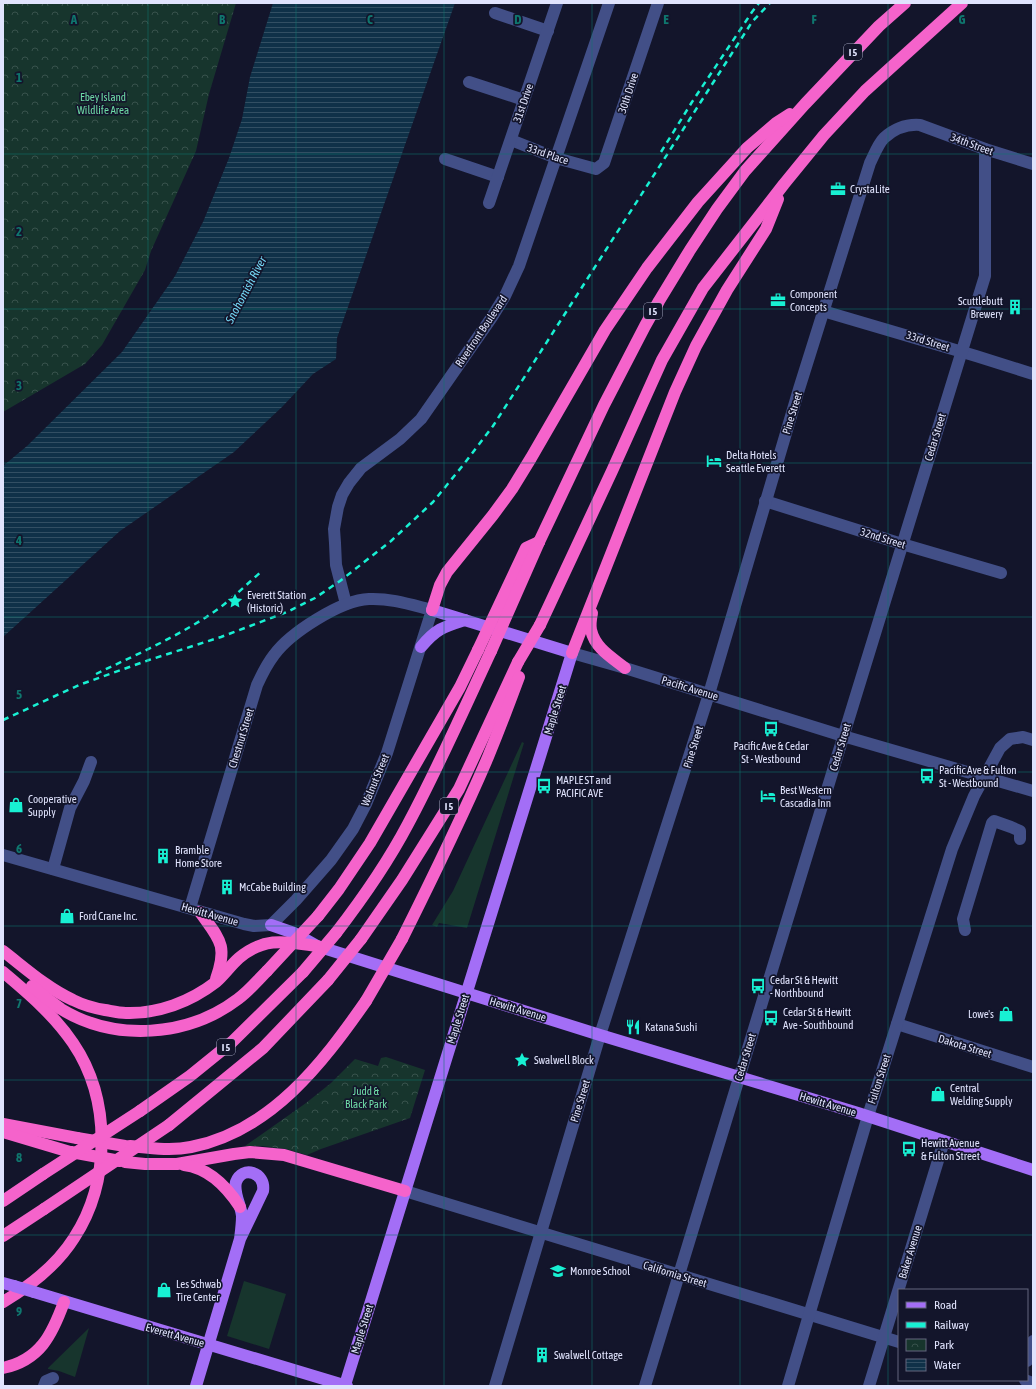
<svg xmlns="http://www.w3.org/2000/svg" width="1036" height="1389" viewBox="0 0 1036 1389" font-family="'Asap Condensed',sans-serif">
	<style>
		.grass { fill: #17352d }
		.park { fill: url(#park-crowns) }
		.water { fill: url(#water-rules) }
		.lines { fill: none; stroke-linecap: round; stroke-linejoin: round }
		.minor { stroke: #424f87; stroke-width: 12 }
		.major { stroke: #a36ef6; stroke-width: 12 }
		.highway { stroke: #f563cb; stroke-width: 12 }
		.rail { stroke: #18f0d3; stroke-width: 2.5; stroke-dasharray: 6 5; stroke-linecap: butt }
		.major-bridge { stroke: #a36ef6; stroke-width: 12 }
		.highway-bridge { stroke: #f563cb; stroke-width: 12 }
		.grid { fill: none; stroke: #0f766e; stroke-width: 1; stroke-opacity: 0.55 }
		.labels { text-anchor: middle; stroke-width: 3.5; stroke-linejoin: round; paint-order: stroke }
		.shield { fill: #13152b; stroke: #a2a5be; stroke-width: 1 }
		.shield-label { font-size: 10px; font-weight: bold; fill: #e0e3fd }
		.street-label { font-size: 11px; fill: #e0e3fd; stroke: #13152b }
		.park-label { font-size: 11px; fill: #6edaa6; stroke: #13152b }
		.poi-label { font-size: 11px; fill: #e0e3fd; stroke: #13152b; text-anchor: start }
		.water-label { font-size: 12px; font-style: italic; fill: #74d8f6; stroke: #13152b }
		.grid-label { font-size: 13px; text-anchor: middle; font-weight: bold; fill: #0f766e; stroke: #13152b; stroke-width: 3.5; stroke-linejoin: round; paint-order: stroke }
	</style>
	<defs>
		<pattern id="park-crowns" width="20" height="18" patternUnits="userSpaceOnUse"><rect width="20" height="18" fill="#17352d"/><path d="M2 6a3 3 0 1 1 6 0M12 15a3 3 0 1 1 6 0" fill="none" stroke="#38524c"/></pattern>
		<pattern id="water-rules" width="6" height="5" patternUnits="userSpaceOnUse"><rect width="6" height="5" fill="#0f3148"/><path d="M0 2.5h6" fill="none" stroke="#324f63"/></pattern>
	</defs>
	<rect width="100%" height="100%" fill="#13152b"/>
	<g class="grass">
		<polygon points="522,742 524,743 467,928 439,923 437,927 432,925 453,891"/>
		<polygon points="244,1281 286,1294 269,1349 227,1336"/>
		<polygon points="89,1328 75,1377 59,1371 48,1369 48,1368"/>
	</g>
	<g class="park">
		<polygon points="3,3 236,3 209,94 196,151 151,251 145,270 102,345 85,364 3,412"/>
		<polygon points="386,1057 425,1070 410,1118 321,1149 307,1155 286,1149 262,1146 245,1146 306,1103 331,1083 355,1059 378,1066 381,1058"/>
	</g>
	<polygon class="water" points="273,3 455,3 337,338 336,359 313,374 282,407 234,452 120,531 3,637 3,466 27,446 122,352 175,276 203,222 229,158 242,119 250,77"/>
	<g class="lines">
		<g class="minor">
			<polyline points="495,13 548,31"/>
			<polyline points="469,82 524,100"/>
			<polyline points="511,140 556,158 596,169 604,163 658,3"/>
			<polyline points="445,159 498,177"/>
			<polyline points="489,203 557,3"/>
			<polyline points="823,311 976,356 1033,374"/>
			<polyline points="765,501 902,544 1001,573"/>
			<polyline points="346,604 336,565 335,543 334,529 338,507 342,495 349,483 361,468 400,439 421,419 492,317 505,296 519,266 609,3"/>
			<polyline points="572,653 625,668 843,736 1033,791"/>
			<path d="M3,855L244,924L254,926L271,925L296,900L331,860L353,829L366,804L387,753L432,610C412,605 391,598 369,599C341,600 290,633 274,655C267,664 262,674 257,685L190,908"/>
			<polyline points="53,869 70,808 84,781 91,762"/>
			<polyline points="965,930 963,919 992,823 994,821 1011,827 1020,831 1020,839"/>
			<polyline points="897,1024 1033,1067"/>
			<polyline points="405,1191 899,1342"/>
			<polyline points="1027,1361 1033,1341"/>
			<polyline points="1025,1380 1033,1383"/>
			<polyline points="44,1386 46,1381 53,1378"/>
			<path d="M495,1386L600,1035L709,694L799,389L870,163C874,155 878,144 884,138C894,129 907,124 920,125L985,149L1033,164"/>
			<polyline points="645,1386 837,757 985,276 985,149"/>
			<polyline points="788,1386 868,1116 952,849 974,796 1000,748 1010,739 1023,737 1033,740"/>
			<polyline points="869,1386 944,1141"/>
		</g>
		<g class="major">
			<path d="M421,647C436,629 443,627 465,620"/>
			<polyline points="271,925 294,933 317,946 600,1035 858,1113 1033,1170"/>
			<polyline points="3,1283 14,1286"/>
			<polyline points="34,1292 347,1386"/>
			<polyline points="345,1385 572,653 432,610"/>
			<path d="M196,1386L240,1239L263,1191C266,1172 242,1165 236,1182C233,1193 241,1205 242,1216C242,1224 241,1231 240,1239"/>
		</g>
		<g class="highway">
			<polyline points="539,542 604,405 645,326 659,301 690,250 717,209 745,171 805,104 879,26 905,3"/>
			<polyline points="432,610 440,585 447,572 493,515 512,489 531,458 605,330 647,268 698,202 747,148 776,123 790,114"/>
			<path d="M592,613C591,618 590,625 591,630C595,648 611,657 625,668"/>
			<polyline points="540,625 612,471 662,360 703,288 784,184 824,135 865,91 962,3"/>
			<polyline points="572,653 675,392 696,346 727,290 766,229 778,199"/>
			<path d="M200,912C220,940 228,945 216,979"/>
			<polyline points="318,916 339,889 370,843 460,687 478,650"/>
			<path d="M336,933C363,898 388,862 408,824C438,768 464,709 491,651"/>
			<polyline points="361,939 402,880 459,789 518,662"/>
			<path d="M402,939C432,879 462,818 488,757C499,730 509,704 519,677"/>
			<path d="M3,951C25,968 47,988 73,1000C83,1005 93,1008 105,1010C111,1011 119,1013 126,1013C158,1014 190,1002 216,982C224,975 231,965 239,958C265,936 287,942 317,946"/>
			<path d="M3,972C28,993 54,1015 73,1043C111,1099 111,1181 74,1238C57,1265 30,1286 3,1302"/>
			<path d="M32,986C41,994 51,1002 61,1009C115,1042 188,1037 238,999C249,991 257,981 267,971"/>
			<polyline points="140,1111 190,1076 232,1042 303,972"/>
			<polyline points="3,1124 77,1138"/>
			<polyline points="169,1125 263,1048 328,980"/>
			<polyline points="3,1132 70,1152"/>
			<path d="M130,1146C150,1148 171,1151 191,1147C271,1131 322,1064 366,1001"/>
			<polyline points="125,1162 145,1164 177,1164 234,1154 250,1152 284,1155 405,1191"/>
			<path d="M184,1165C209,1168 227,1187 240,1207"/>
			<polyline points="3,1201 43,1174"/>
			<polyline points="3,1236 44,1209"/>
			<path d="M3,1368C40,1360 52,1335 64,1302"/>
		</g>
		<g class="rail">
			<polyline points="661,152 692,102 752,12 759,3"/>
			<path d="M96,674C137,654 180,636 218,609C233,598 247,584 262,571"/>
			<polyline points="3,720 79,685 149,660 221,637 287,612 315,598 340,581 391,541 433,502 464,464 493,426 752,22 770,3"/>
		</g>
		<polyline class="major-bridge" points="14,1286 34,1292"/>
		<g class="highway-bridge">
			<polyline points="478,650 526,548 539,542"/>
			<polyline points="491,651 539,542"/>
			<polyline points="518,662 540,625"/>
			<polyline points="267,971 318,916"/>
			<polyline points="303,972 336,933"/>
			<polyline points="328,980 361,939"/>
			<polyline points="366,1001 402,939"/>
			<polyline points="77,1138 125,1146"/>
			<polyline points="71,1152 120,1161"/>
			<polyline points="43,1174 140,1111"/>
			<polyline points="44,1209 169,1125"/>
		</g>
	</g>
	<path class="grid" d="M148,3V1386M296,3V1386M444,3V1386M592,3V1386M740,3V1386M888,3V1386M3,154H1033M3,309H1033M3,463H1033M3,617H1033M3,772H1033M3,926H1033M3,1080H1033M3,1235H1033"/>
	<defs>
		<g id="office-bare" transform="scale(1.2)"><path d="M-6-3h4V-5.5h4V-3h4V5H-6ZM-1-4.5V-3h2v-1.5ZM-6 0V1H6V0Z" fill="#18f0d3" stroke="#13152b" stroke-width="2.5" paint-order="stroke"/></g>
		<g id="building-bare" transform="scale(1.2)"><path d="M-4-6H4V6H1V3H-1V6H-4ZM-2.5-4.3h1.7v1.8h-1.7ZM.8-4.3h1.7v1.8H.8ZM-2.5-1h1.7V.8h-1.7ZM.8-1h1.7V.8H.8Z" fill="#18f0d3" stroke="#13152b" stroke-width="2.5" paint-order="stroke"/></g>
		<g id="hotel-bare" transform="scale(1.2)"><path d="M-6-4.5h1.5V1H6V5H4.5V3h-9V5H-6ZM-4 0a1.8 1.8 0 1 1 3.6 0ZM.5 0V-2.5h3Q6-2.5 6 0Z" fill="#18f0d3" stroke="#13152b" stroke-width="2.5" paint-order="stroke"/></g>
		<g id="sight-bare" transform="scale(1.2)"><path d="M0-6L1.8-2.2L6-1.7L2.9 1.2L3.7 5.4L0 3.3L-3.7 5.4L-2.9 1.2L-6-1.7L-1.8-2.2Z" fill="#18f0d3" stroke="#13152b" stroke-width="2.5" paint-order="stroke"/></g>
		<g id="bus-bare" transform="scale(1.2)"><path d="M-5-6H5V4H4V6H2V4H-2V6H-4V4H-5ZM-3.5-4V0h7V-4ZM-3.5 1.2v1.5H-2V1.2ZM2 1.2v1.5H3.5V1.2Z" fill="#18f0d3" stroke="#13152b" stroke-width="2.5" paint-order="stroke"/></g>
		<g id="shop-bare" transform="scale(1.2)"><path d="M-5-2.5h2.3a2.7 3.5 0 0 1 5.4 0H5L5.5 6h-11ZM-1.5-2.5h3a1.5 2.3 0 0 0-3 0Z" fill="#18f0d3" stroke="#13152b" stroke-width="2.5" paint-order="stroke"/></g>
		<g id="restaurant-bare" transform="scale(1.2)"><path d="M-5-6h1v4h1v-4h1v4h1v-4h1v5L-1.5 .5V6h-2V.5L-5-1ZM5-6V6H3V1.5H1.5Q1.5-4 5-6Z" fill="#18f0d3" stroke="#13152b" stroke-width="2.5" paint-order="stroke"/></g>
		<g id="school-bare" transform="scale(1.2)"><path d="M0-5L7-2L0 1L-7-2ZM-4 1L0 2.5L4 1V4Q0 6-4 4Z" fill="#18f0d3" stroke="#13152b" stroke-width="2.5" paint-order="stroke"/></g>
	</defs>
	<g fill-rule="evenodd">
		<use href="#office-bare" x="838" y="189"/>
		<use href="#office-bare" x="778" y="300"/>
		<use href="#building-bare" x="1015" y="307"/>
		<use href="#hotel-bare" x="714" y="461"/>
		<use href="#sight-bare" x="235" y="601"/>
		<use href="#bus-bare" x="771" y="729"/>
		<use href="#bus-bare" x="927" y="776"/>
		<use href="#bus-bare" x="544" y="786"/>
		<use href="#hotel-bare" x="768" y="796"/>
		<use href="#shop-bare" x="16" y="805"/>
		<use href="#building-bare" x="163" y="856"/>
		<use href="#building-bare" x="227" y="887"/>
		<use href="#shop-bare" x="67" y="916"/>
		<use href="#bus-bare" x="758" y="986"/>
		<use href="#shop-bare" x="1006" y="1014"/>
		<use href="#bus-bare" x="771" y="1018"/>
		<use href="#restaurant-bare" x="633" y="1027"/>
		<use href="#sight-bare" x="522" y="1060"/>
		<use href="#shop-bare" x="938" y="1094"/>
		<use href="#bus-bare" x="909" y="1149"/>
		<use href="#school-bare" x="558" y="1271"/>
		<use href="#shop-bare" x="164" y="1290"/>
		<use href="#building-bare" x="542" y="1355"/>
	</g>
	<g class="labels">
		<g class="shield">
			<rect x="844" y="44" width="18" height="16" rx="3"/>
			<rect x="644" y="303" width="18" height="16" rx="3"/>
			<rect x="440" y="798" width="18" height="16" rx="3"/>
			<rect x="217" y="1039" width="18" height="16" rx="3"/>
		</g>
		<g class="shield-label">
			<text x="853" y="56">I 5</text>
			<text x="653" y="315">I 5</text>
			<text x="449" y="810">I 5</text>
			<text x="226" y="1051">I 5</text>
		</g>
		<g class="street-label">
			<text transform="translate(628 93) rotate(-72)" y="4">30th Drive</text>
			<text transform="translate(523 103) rotate(-71)" y="4">31st Drive</text>
			<text transform="translate(972 144) rotate(20)" y="4">34th Street</text>
			<text transform="translate(548 154) rotate(19)" y="4">33rd Place</text>
			<text transform="translate(481 331) rotate(-56)" y="4">Riverfront Boulevard</text>
			<text transform="translate(928 341) rotate(17)" y="4">33rd Street</text>
			<text transform="translate(792 413) rotate(-73)" y="4">Pine Street</text>
			<text transform="translate(935 437) rotate(-73)" y="4">Cedar Street</text>
			<text transform="translate(883 538) rotate(17)" y="4">32nd Street</text>
			<text transform="translate(690 688) rotate(17)" y="4">Pacific Avenue</text>
			<text transform="translate(555 710) rotate(-73)" y="4">Maple Street</text>
			<text transform="translate(241 738) rotate(-73)" y="4">Chestnut Street</text>
			<text transform="translate(693 747) rotate(-73)" y="4">Pine Street</text>
			<text transform="translate(840 747) rotate(-73)" y="4">Cedar Street</text>
			<text transform="translate(375 780) rotate(-67)" y="4">Walnut Street</text>
			<text transform="translate(210 914) rotate(16)" y="4">Hewitt Avenue</text>
			<text transform="translate(518 1009) rotate(17)" y="4">Hewitt Avenue</text>
			<text transform="translate(458 1019) rotate(-73)" y="4">Maple Street</text>
			<text transform="translate(965 1046) rotate(17)" y="4">Dakota Street</text>
			<text transform="translate(745 1057) rotate(-73)" y="4">Cedar Street</text>
			<text transform="translate(879 1079) rotate(-72)" y="4">Fulton Street</text>
			<text transform="translate(580 1101) rotate(-73)" y="4">Pine Street</text>
			<text transform="translate(828 1104) rotate(17)" y="4">Hewitt Avenue</text>
			<text transform="translate(910 1252) rotate(-73)" y="4">Baker Avenue</text>
			<text transform="translate(675 1274) rotate(17)" y="4">California Street</text>
			<text transform="translate(362 1329) rotate(-73)" y="4">Maple Street</text>
			<text transform="translate(175 1335) rotate(16)" y="4">Everett Avenue</text>
		</g>
		<g class="park-label">
			<text x="103" y="101">Ebey Island<tspan x="103" dy="13">Wildlife Area</tspan></text>
			<text x="366" y="1095">Judd &amp;<tspan x="366" dy="13">Black Park</tspan></text>
		</g>
		<g class="poi-label">
			<text x="850" y="193">CrystaLite</text>
			<text x="790" y="298">Component<tspan x="790" dy="13">Concepts</tspan></text>
			<text x="1003" y="305" text-anchor="end">Scuttlebutt<tspan x="1003" dy="13">Brewery</tspan></text>
			<text x="726" y="459">Delta Hotels<tspan x="726" dy="13">Seattle Everett</tspan></text>
			<text x="247" y="599">Everett Station<tspan x="247" dy="13">(Historic)</tspan></text>
			<text x="771" y="750" text-anchor="middle">Pacific Ave &amp; Cedar<tspan x="771" dy="13">St - Westbound</tspan></text>
			<text x="939" y="774">Pacific Ave &amp; Fulton<tspan x="939" dy="13">St - Westbound</tspan></text>
			<text x="556" y="784">MAPLE ST and<tspan x="556" dy="13">PACIFIC AVE</tspan></text>
			<text x="780" y="794">Best Western<tspan x="780" dy="13">Cascadia Inn</tspan></text>
			<text x="28" y="803">Cooperative<tspan x="28" dy="13">Supply</tspan></text>
			<text x="175" y="854">Bramble<tspan x="175" dy="13">Home Store</tspan></text>
			<text x="239" y="891">McCabe Building</text>
			<text x="79" y="920">Ford Crane Inc.</text>
			<text x="770" y="984">Cedar St &amp; Hewitt<tspan x="770" dy="13">- Northbound</tspan></text>
			<text x="783" y="1016">Cedar St &amp; Hewitt<tspan x="783" dy="13">Ave - Southbound</tspan></text>
			<text x="994" y="1018" text-anchor="end">Lowe's</text>
			<text x="645" y="1031">Katana Sushi</text>
			<text x="534" y="1064">Swalwell Block</text>
			<text x="950" y="1092">Central<tspan x="950" dy="13">Welding Supply</tspan></text>
			<text x="921" y="1147">Hewitt Avenue<tspan x="921" dy="13">&amp; Fulton Street</tspan></text>
			<text x="570" y="1275">Monroe School</text>
			<text x="176" y="1288">Les Schwab<tspan x="176" dy="13">Tire Center</tspan></text>
			<text x="554" y="1359">Swalwell Cottage</text>
		</g>
		<g class="water-label">
			<text transform="translate(246 290) rotate(-62)" y="4">Snohomish River</text>
		</g>
	</g>
	<g class="grid-label">
		<text x="74" y="24">A</text>
		<text x="222" y="24">B</text>
		<text x="370" y="24">C</text>
		<text x="518" y="24">D</text>
		<text x="666" y="24">E</text>
		<text x="814" y="24">F</text>
		<text x="962" y="24">G</text>
		<text x="19" y="82">1</text>
		<text x="19" y="236">2</text>
		<text x="19" y="390">3</text>
		<text x="19" y="545">4</text>
		<text x="19" y="699">5</text>
		<text x="19" y="853">6</text>
		<text x="19" y="1008">7</text>
		<text x="19" y="1162">8</text>
		<text x="19" y="1316">9</text>
	</g>
	<rect width="1036" height="1389" fill="none" stroke="#e0e3fd" stroke-width="8"/>
	<rect x="898" y="1289" width="130" height="92" fill="#13152b" stroke="#65677f"/>
	<rect x="906" y="1302" width="20" height="6" fill="#a36ef6" stroke="#65677f"/>
	<text x="934" y="1309" font-size="12" fill="#e0e3fd">Road</text>
	<rect x="906" y="1322" width="20" height="6" fill="#18f0d3" stroke="#65677f"/>
	<text x="934" y="1329" font-size="12" fill="#e0e3fd">Railway</text>
	<rect x="906" y="1339" width="20" height="12" fill="url(#park-crowns)" stroke="#65677f"/>
	<text x="934" y="1349" font-size="12" fill="#e0e3fd">Park</text>
	<rect x="906" y="1359" width="20" height="12" fill="url(#water-rules)" stroke="#65677f"/>
	<text x="934" y="1369" font-size="12" fill="#e0e3fd">Water</text>
</svg>
